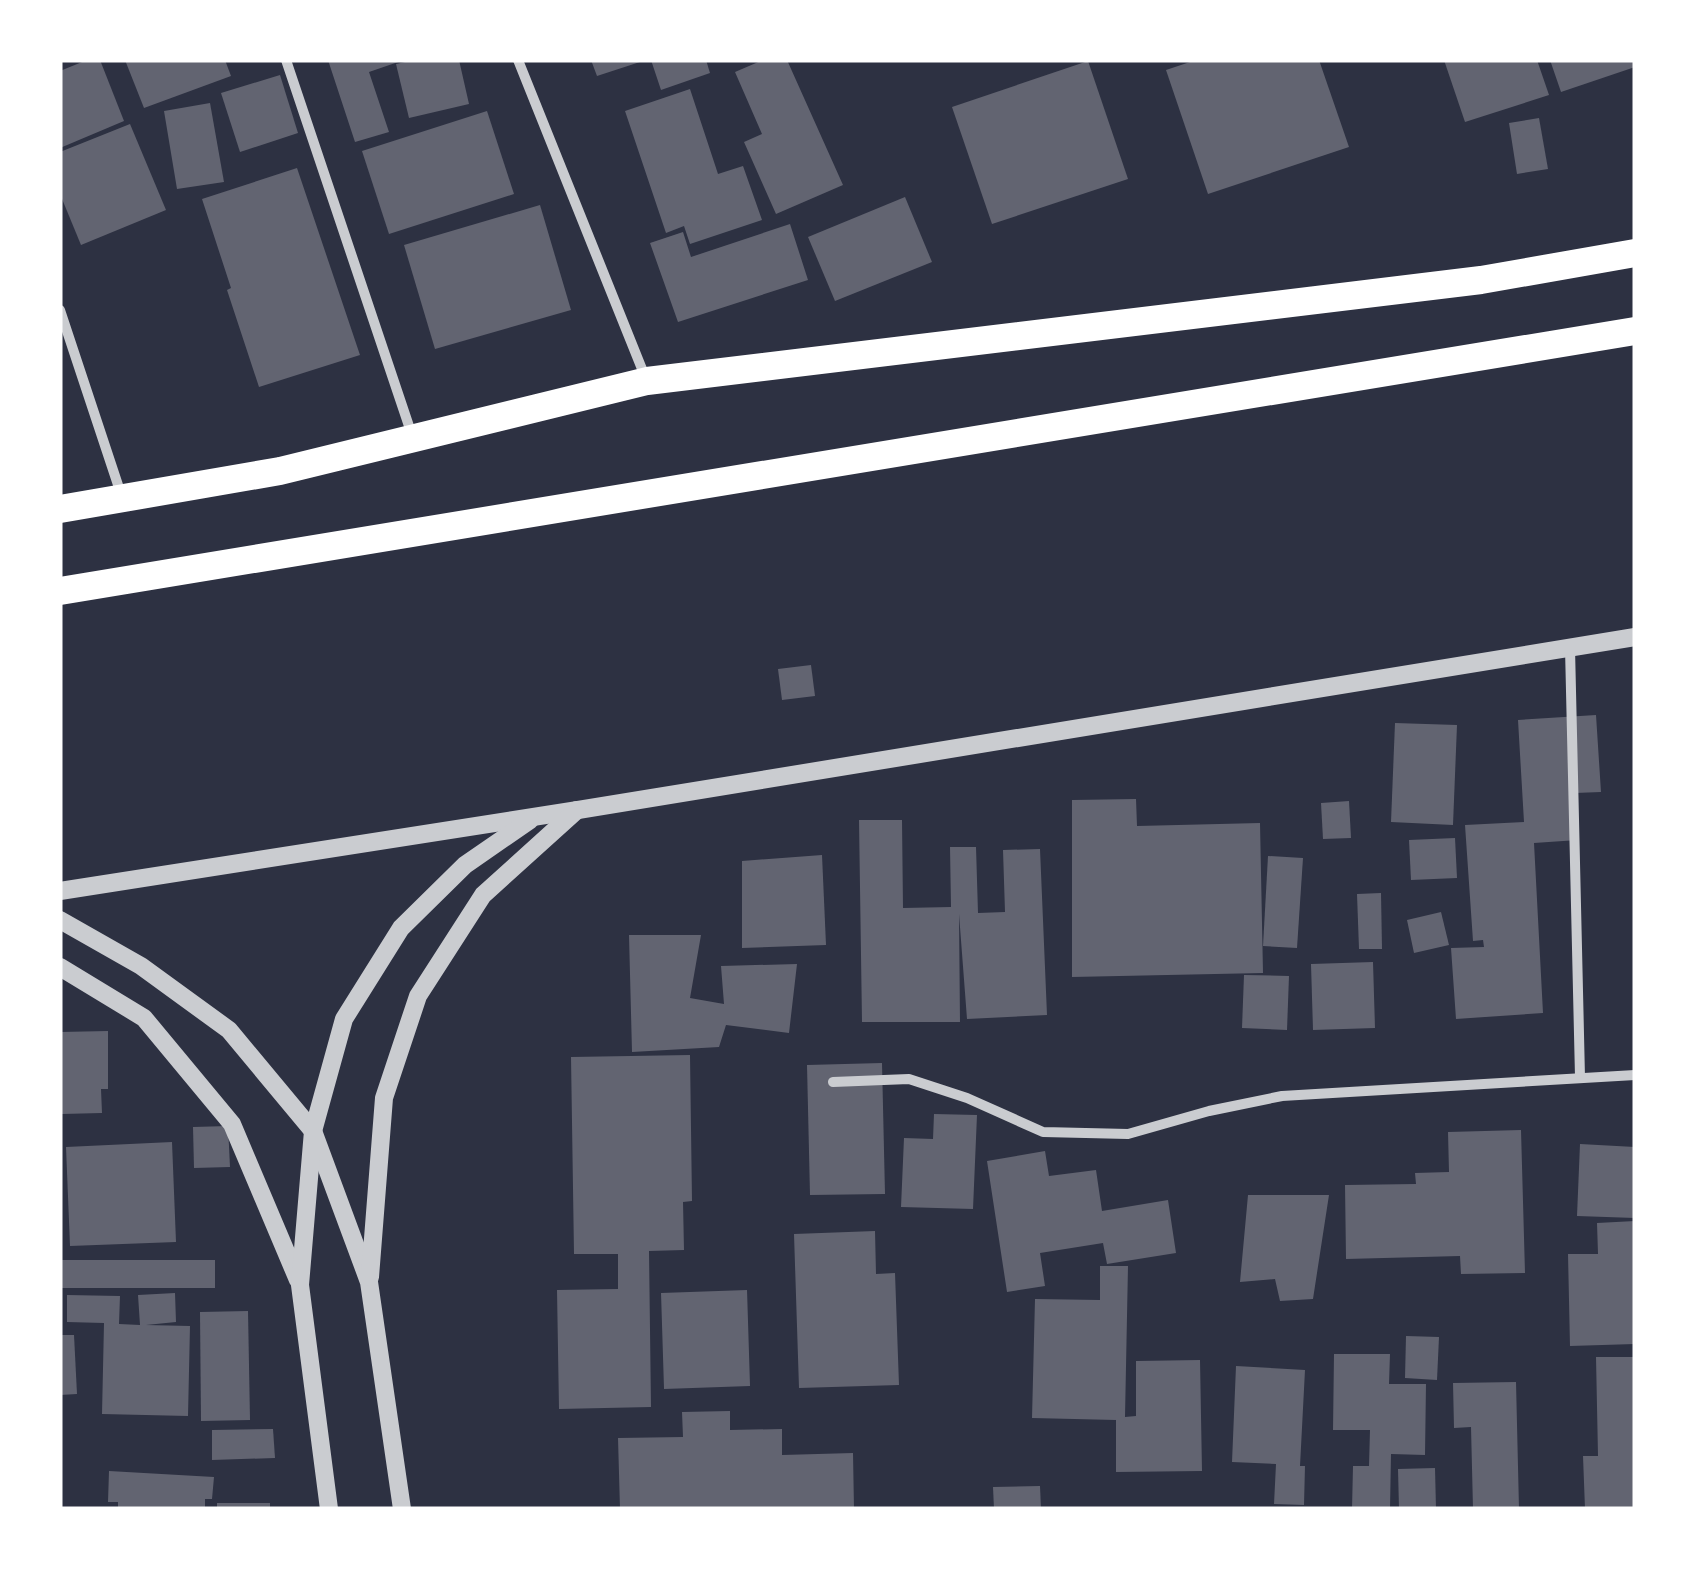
<svg xmlns="http://www.w3.org/2000/svg" width="1695" height="1569" viewBox="0 0 1695 1569" font-family="Montserrat,sans-serif">
	<style>
		.building { fill: #626471 }
		.lines { fill: none; stroke-linecap: round; stroke-linejoin: round }
		.minor { stroke: #caccd0; stroke-width: 10 }
		.tertiary { stroke: #caccd0; stroke-width: 18 }
		.trunk { stroke: #fff; stroke-width: 28 }
	</style>
	<rect width="100%" height="100%" fill="#2d3142"/>
	<g class="building">
		<polygon points="87,60 100,60 124,121 60,148 60,71"/>
		<polygon points="125,60 225,60 231,76 144,108"/>
		<polygon points="328,60 404,60 369,72 389,132 355,142"/>
		<polygon points="414,60 459,60 469,104 409,118 396,64"/>
		<polygon points="591,60 643,60 643,61 597,76"/>
		<polygon points="651,60 706,60 710,73 661,90"/>
		<polygon points="763,60 787,60 843,185 776,214 744,142 762,134 735,72"/>
		<polygon points="1196,60 1319,60 1349,147 1208,194 1166,70"/>
		<polygon points="1444,60 1537,60 1549,95 1465,122"/>
		<polygon points="1550,60 1635,60 1635,67 1561,92"/>
		<polygon points="1088,61 1128,179 992,224 952,107"/>
		<polygon points="280,75 298,133 240,152 221,93"/>
		<polygon points="690,89 718,174 743,166 762,220 690,244 684,226 666,233 625,111"/>
		<polygon points="210,103 224,182 177,189 164,111"/>
		<polygon points="487,111 514,194 389,234 362,151"/>
		<polygon points="1539,118 1548,169 1517,174 1509,123"/>
		<polygon points="130,124 166,210 81,245 60,194 60,152"/>
		<polygon points="297,168 360,355 259,387 227,290 231,288 202,199"/>
		<polygon points="905,197 932,262 835,301 808,237"/>
		<polygon points="540,205 571,310 435,349 404,245"/>
		<polygon points="790,224 808,280 678,322 650,243 683,232 691,257"/>
		<polygon points="811,665 815,696 782,700 778,669"/>
		<polygon points="1596,715 1601,792 1575,793 1578,840 1534,843 1543,1013 1456,1019 1451,948 1484,947 1483,940 1473,941 1465,825 1524,822 1518,720"/>
		<polygon points="1395,723 1457,725 1453,825 1391,822"/>
		<polygon points="1136,799 1137,826 1260,823 1263,973 1072,977 1072,800"/>
		<polygon points="1349,801 1351,838 1323,839 1321,803"/>
		<polygon points="859,820 902,820 903,908 951,907 950,847 976,847 978,913 1005,912 1003,850 1040,849 1047,1015 967,1019 959,914 960,1022 862,1022"/>
		<polygon points="1455,838 1457,878 1411,880 1409,840"/>
		<polygon points="822,855 826,945 742,948 742,861"/>
		<polygon points="1268,856 1303,858 1297,948 1263,946"/>
		<polygon points="1381,893 1382,949 1359,949 1357,894"/>
		<polygon points="1441,912 1449,945 1414,953 1407,920"/>
		<polygon points="629,935 701,935 690,998 724,1004 721,966 797,964 789,1033 726,1025 719,1047 632,1052"/>
		<polygon points="1373,962 1375,1028 1313,1030 1311,964"/>
		<polygon points="1244,975 1289,976 1287,1030 1242,1028"/>
		<polygon points="108,1031 108,1089 101,1089 102,1113 62,1114 60,1032"/>
		<polygon points="690,1055 692,1201 683,1202 684,1250 649,1251 651,1407 559,1409 557,1290 618,1289 618,1254 574,1254 571,1057"/>
		<polygon points="882,1063 885,1194 810,1195 807,1065"/>
		<polygon points="934,1114 977,1115 973,1209 901,1207 904,1138 933,1139"/>
		<polygon points="228,1126 230,1167 194,1168 193,1127"/>
		<polygon points="1521,1130 1525,1273 1461,1274 1460,1256 1346,1259 1345,1185 1416,1184 1415,1173 1449,1172 1448,1132"/>
		<polygon points="172,1142 176,1242 70,1246 66,1147"/>
		<polygon points="1580,1144 1635,1147 1635,1218 1577,1216"/>
		<polygon points="1045,1151 1049,1176 1096,1170 1102,1211 1168,1200 1176,1253 1107,1264 1103,1243 1040,1253 1045,1286 1007,1292 987,1161"/>
		<polygon points="1248,1195 1329,1195 1313,1299 1280,1301 1275,1279 1240,1282"/>
		<polygon points="1635,1221 1635,1344 1570,1346 1568,1254 1598,1254 1597,1223"/>
		<polygon points="875,1231 876,1274 895,1273 899,1385 799,1388 794,1234"/>
		<rect x="60" y="1260" width="155" height="28"/>
		<polygon points="1100,1266 1128,1266 1125,1417 1136,1416 1136,1361 1200,1360 1202,1471 1116,1472 1116,1420 1032,1418 1035,1299 1100,1300"/>
		<polygon points="747,1290 750,1386 664,1389 661,1293"/>
		<polygon points="175,1293 176,1322 146,1325 190,1326 188,1416 102,1414 104,1323 67,1322 67,1295 120,1296 119,1324 140,1325 138,1295"/>
		<polygon points="248,1311 250,1420 201,1421 200,1312"/>
		<polygon points="60,1335 74,1335 77,1394 60,1395"/>
		<polygon points="1406,1336 1439,1337 1437,1380 1405,1378"/>
		<polygon points="1334,1354 1390,1354 1389,1384 1426,1384 1425,1455 1391,1454 1390,1509 1352,1509 1353,1466 1369,1466 1370,1430 1333,1430"/>
		<polygon points="1596,1357 1635,1357 1635,1509 1585,1509 1583,1456 1598,1456"/>
		<polygon points="1236,1366 1305,1370 1300,1466 1305,1466 1304,1505 1274,1504 1276,1464 1232,1462"/>
		<polygon points="1516,1382 1519,1509 1473,1509 1471,1427 1454,1428 1453,1383"/>
		<polygon points="730,1411 730,1430 782,1429 782,1455 853,1453 854,1509 620,1509 618,1438 683,1437 682,1412"/>
		<polygon points="273,1429 275,1458 212,1460 212,1430"/>
		<polygon points="1435,1468 1436,1509 1399,1509 1398,1469"/>
		<polygon points="109,1471 214,1477 212,1499 205,1499 205,1509 118,1509 118,1502 108,1502"/>
		<polygon points="1040,1486 1041,1509 994,1509 993,1487"/>
		<rect x="217" y="1503" width="53" height="6"/>
	</g>
	<g class="lines">
		<g class="minor">
			<polyline points="286,60 413,438"/>
			<polyline points="518,60 646,379"/>
			<polyline points="60,310 121,494"/>
			<polyline points="1570,648 1580,1077"/>
			<polyline points="833,1082 909,1079 967,1098 1043,1132 1128,1134 1209,1111 1282,1096 1635,1075"/>
		</g>
		<g class="tertiary">
			<polyline points="60,891 578,810 1635,637"/>
			<polyline points="60,920 141,966 229,1030 313,1131 369,1282 402,1509"/>
			<polyline points="60,967 144,1018 232,1124 298,1280"/>
			<polyline points="370,1277 384,1098 418,996 483,895 577,810"/>
			<polyline points="329,1509 300,1285 313,1131 344,1019 401,928 465,865 530,820"/>
		</g>
		<g class="trunk">
			<polyline points="60,509 280,471 647,381 1481,280 1635,253"/>
			<polyline points="60,591 1635,331"/>
		</g>
	</g>
	<rect width="1695" height="1569" fill="none" stroke="#ffffff" stroke-width="125"/>
</svg>
